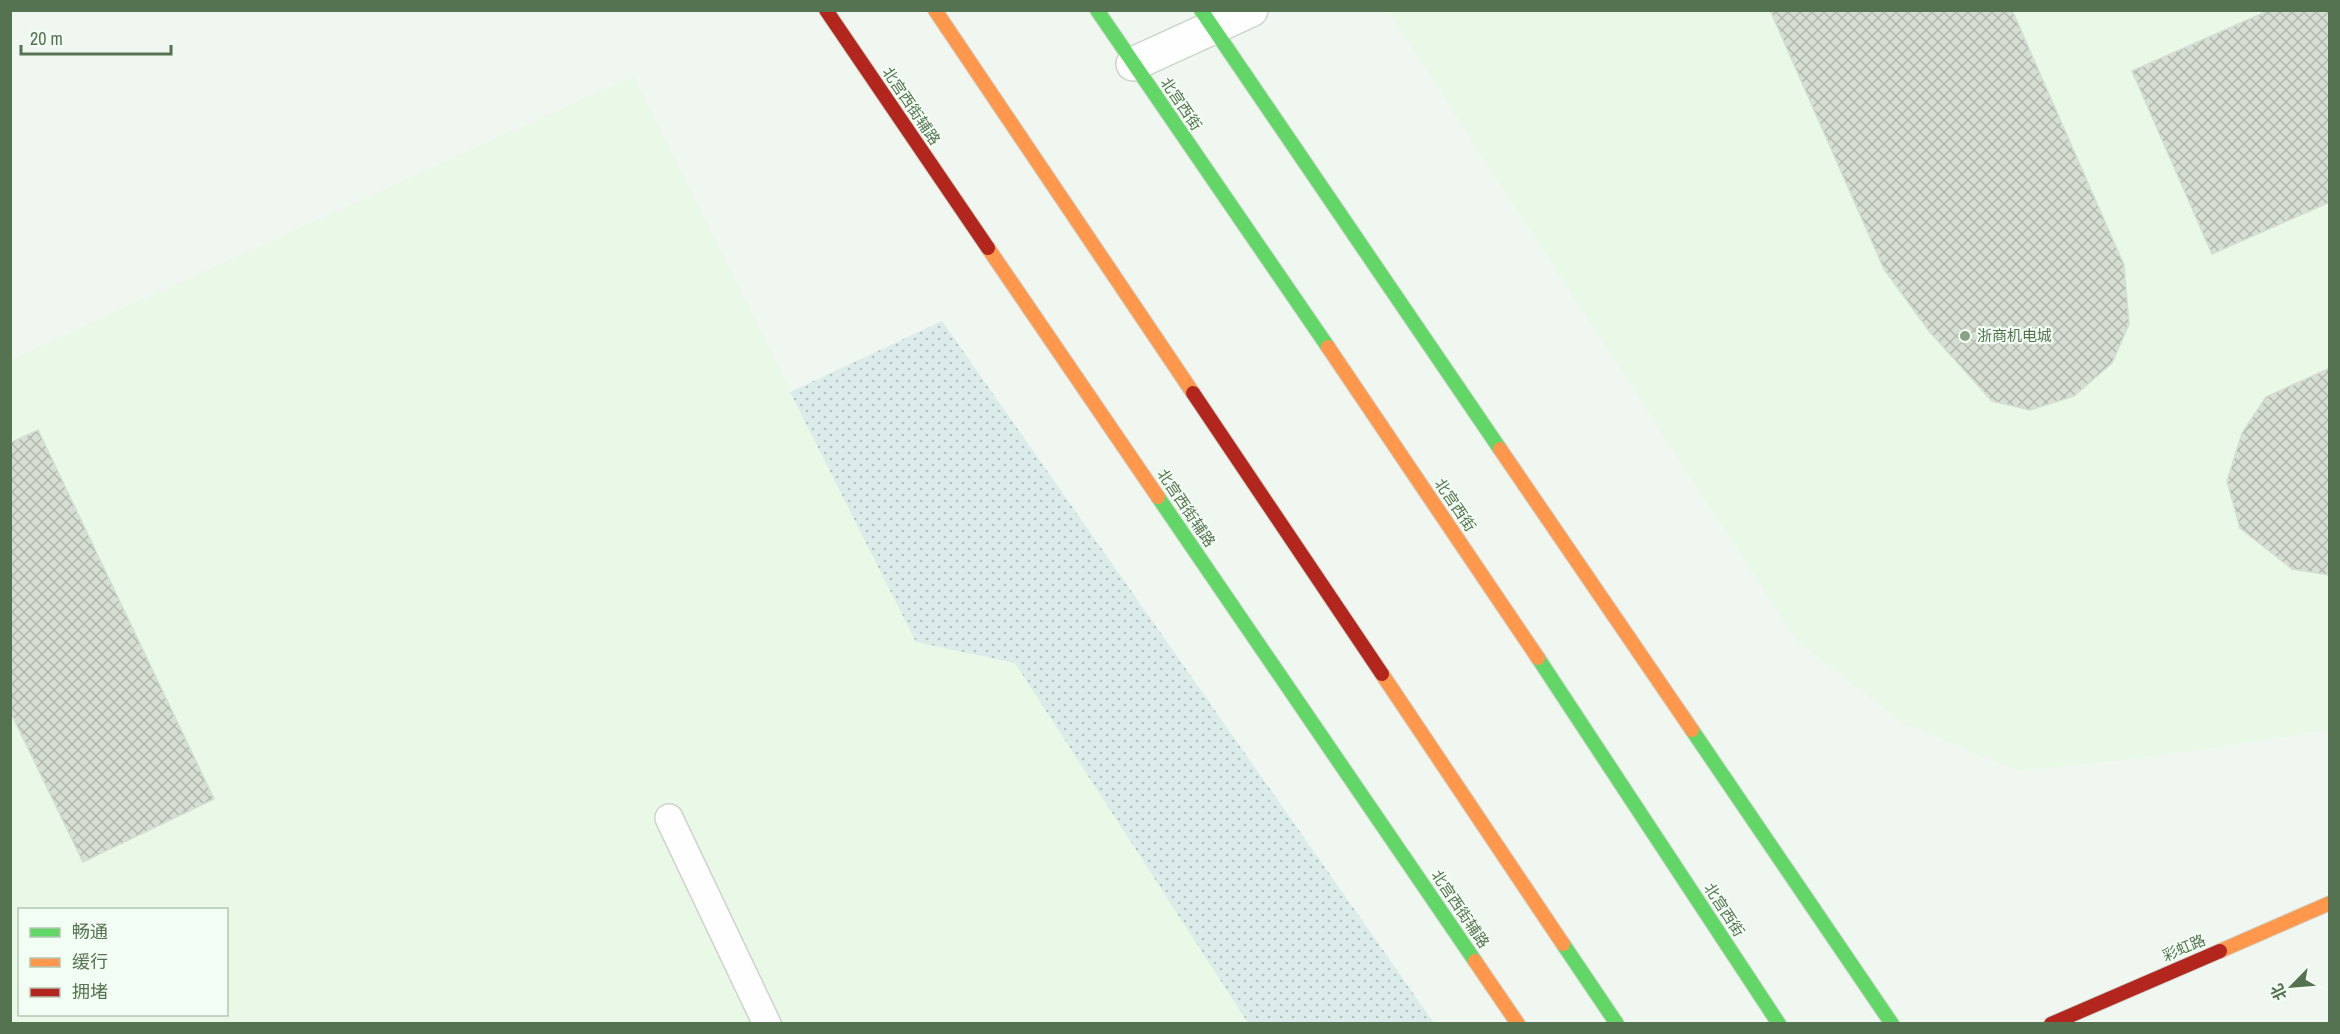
<svg xmlns="http://www.w3.org/2000/svg" width="2340" height="1034" viewBox="0 0 2340 1034" font-family="'Archivo Narrow','Noto Sans SC',sans-serif">
	<style>
		.commercial { fill: #eaf8e8; fill-rule: evenodd }
		.grass { fill: url(#grass-dots) }
		.building { fill: url(#building-cross-hatch); stroke: #d3dfd2; stroke-width: 1.5 }
		.lines { fill: none; stroke-linecap: round; stroke-linejoin: round }
		.lane-casing { stroke: #ccd4cb; stroke-width: 30 }
		.street-casing { stroke: #ccd4cb; stroke-width: 36 }
		.fast-casing { stroke: #ccd5cc; stroke-width: 16 }
		.slow-casing { stroke: #ccd5cc; stroke-width: 16 }
		.jam-casing { stroke: #ccd5cc; stroke-width: 16 }
		.lane { stroke: #fdfefd; stroke-width: 27 }
		.street { stroke: #fdfefd; stroke-width: 33 }
		.fast { stroke: #63d668; stroke-width: 14 }
		.slow { stroke: #ff974d; stroke-width: 14 }
		.jam { stroke: #b3261e; stroke-width: 14 }
		.poi-dot { fill: #8ca189; stroke: #f2fdf3; stroke-width: 2 }
		.labels { text-anchor: middle; stroke-width: 4.5; stroke-linejoin: round; paint-order: stroke }
		.street-label { font-size: 15px; fill: #567351; stroke: #f2fdf3 }
		.poi-label { font-size: 15px; fill: #567351; stroke: #f2fdf3; text-anchor: start }
	</style>
	<defs>
		<pattern id="grass-dots" width="8" height="8" patternUnits="userSpaceOnUse" patternTransform="scale(1.5)"><rect width="8" height="8" fill="#dceceb"/><path d="M2 2h.1M6 6h.1" fill="none" stroke="#b5c4c1" stroke-width="1.8" stroke-linecap="round"/></pattern>
		<pattern id="building-cross-hatch" width="8" height="8" patternUnits="userSpaceOnUse" patternTransform="scale(1.5)"><rect width="8" height="8" fill="#d7dfd5"/><path d="M0 0l8 8M0 8l8-8" fill="none" stroke="#b1b9af"/></pattern>
	</defs>
	<rect width="100%" height="100%" fill="#f0f6f0"/>
	<g class="commercial">
		<polygon points="1388,11 2329,11 2329,730 2161,756 2018,771 1903,723 1797,641"/>
		<path d="M633,76L916,641L1015,663L1248,1023H11L10,360ZM20,910H226V1014H20Z"/>
	</g>
	<polygon class="grass" points="942,321 1434,1023 1248,1023 1015,663 916,642 790,392"/>
	<g class="building">
		<polygon points="1770,10 2012,10 2124,265 2129,324 2112,363 2074,396 2030,410 1992,401 1929,331 1884,269"/>
		<polygon points="2270,10 2330,10 2330,202 2212,254 2132,71"/>
		<polygon points="2330,368 2330,575 2292,569 2240,528 2227,481 2242,433 2266,397"/>
		<polygon points="38,430 214,799 83,862 10,711 10,443"/>
	</g>
	<g class="lines">
		<g class="lane-casing">
			<polyline id="lane" points="669,818 767,1024"/>
		</g>
		<g class="street-casing">
			<polyline id="street" points="1133,64 1251,10"/>
		</g>
		<g class="fast-casing">
			<g id="fast">
				<polyline points="1097,10 1328,347"/>
				<polyline points="1201,10 1500,449"/>
				<polyline points="1158,497 1475,961"/>
				<polyline points="1538,658 1779,1024"/>
				<polyline points="1692,730 1892,1024"/>
				<polyline points="1563,944 1617,1024"/>
			</g>
		</g>
		<g class="slow-casing">
			<g id="slow">
				<polyline points="935,10 1193,393"/>
				<polyline points="988,248 1158,497"/>
				<polyline points="1328,347 1538,658"/>
				<polyline points="1500,449 1692,730"/>
				<polyline points="1382,674 1563,944"/>
				<polyline points="2220,951 2330,903"/>
				<polyline points="1475,961 1518,1024"/>
			</g>
		</g>
		<g class="jam-casing">
			<g id="jam">
				<polyline points="826,10 988,248"/>
				<polyline points="1193,393 1382,674"/>
				<polyline points="2051,1024 2220,951"/>
			</g>
		</g>
		<use href="#lane" class="lane"/>
		<use href="#street" class="street"/>
		<use href="#fast" class="fast"/>
		<use href="#slow" class="slow"/>
		<use href="#jam" class="jam"/>
	</g>
	<circle class="poi-dot" cx="1965" cy="336" r="6"/>
	<g class="labels">
		<g class="street-label">
			<text transform="translate(1181 104) rotate(56)" y="5">北宫西街</text>
			<text transform="translate(911 106) rotate(56)" y="5">北宫西街辅路</text>
			<text transform="translate(1455 505) rotate(56)" y="5">北宫西街</text>
			<text transform="translate(1186 508) rotate(56)" y="5">北宫西街辅路</text>
			<text transform="translate(1460 909) rotate(56)" y="5">北宫西街辅路</text>
			<text transform="translate(1724 910) rotate(57)" y="5">北宫西街</text>
			<text transform="translate(2184 948) rotate(-23)" y="5">彩虹路</text>
		</g>
		<g class="poi-label">
			<text x="1977" y="341">浙商机电城</text>
		</g>
	</g>
	<rect width="2340" height="1034" fill="none" stroke="#567351" stroke-width="24"/>
	<rect x="18" y="908" width="210" height="108" fill="#f2fdf3" stroke="#b4c6b2" stroke-width="1.5"/>
	<rect x="30" y="928" width="30" height="9" fill="#63d668" stroke="#b4c6b2" stroke-width="1.5"/>
	<text x="72" y="938" font-size="18" fill="#567351">畅通</text>
	<rect x="30" y="958" width="30" height="9" fill="#ff974d" stroke="#b4c6b2" stroke-width="1.5"/>
	<text x="72" y="968" font-size="18" fill="#567351">缓行</text>
	<rect x="30" y="988" width="30" height="9" fill="#b3261e" stroke="#b4c6b2" stroke-width="1.5"/>
	<text x="72" y="998" font-size="18" fill="#567351">拥堵</text>
	<g transform="translate(2292 986) rotate(245)" stroke="#f2fdf3" stroke-width="4.5" paint-order="stroke">
	<path d="M0-4.5L10 22L0 15L-10 22Z" fill="#567351"/>
	<text y="-9" font-size="16" font-weight="bold" text-anchor="middle" fill="#567351">北</text>
	</g>
	<path d="M21 45v9h150v-9" fill="none" stroke="#567351" stroke-width="3"/>
	<text x="30" y="45" font-size="18" fill="#567351" stroke="#f2fdf3" stroke-width="4.5" paint-order="stroke">20 m</text>
</svg>
